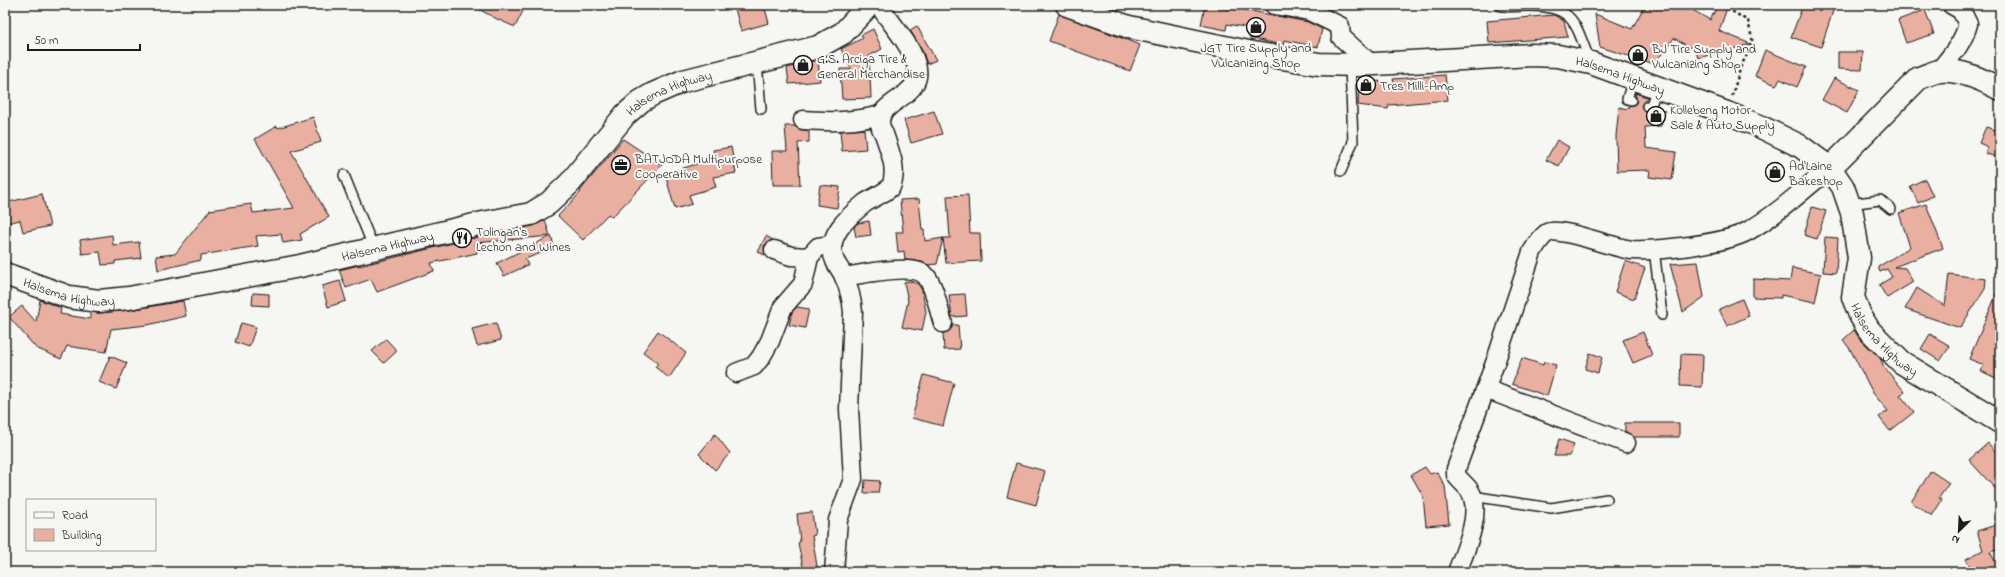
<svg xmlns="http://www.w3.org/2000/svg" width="2005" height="577" viewBox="0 0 2005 577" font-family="'Indie Flower',sans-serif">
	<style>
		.building { fill: #e9b0a2; stroke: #1c1c1c }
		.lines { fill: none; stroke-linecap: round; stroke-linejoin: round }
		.lane-casing { stroke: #1c1c1c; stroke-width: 12 }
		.street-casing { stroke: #1c1c1c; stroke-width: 21 }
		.secondary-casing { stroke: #1c1c1c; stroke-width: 25 }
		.highway-casing { stroke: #1c1c1c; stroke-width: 25 }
		.path { stroke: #1c1c1c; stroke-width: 2.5; stroke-dasharray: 3 3; stroke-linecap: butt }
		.lane { stroke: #f6f6f2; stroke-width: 9 }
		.street { stroke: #f6f6f2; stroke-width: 18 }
		.secondary { stroke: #f6f6f2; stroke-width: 22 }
		.highway { stroke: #f6f6f2; stroke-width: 22 }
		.labels { text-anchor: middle; stroke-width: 4; stroke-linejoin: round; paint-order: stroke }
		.poi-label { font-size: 13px; fill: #1c1c1c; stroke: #f6f6f2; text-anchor: start }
		.street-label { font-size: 13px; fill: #1c1c1c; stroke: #f6f6f2 }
	</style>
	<rect width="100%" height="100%" fill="#f6f6f2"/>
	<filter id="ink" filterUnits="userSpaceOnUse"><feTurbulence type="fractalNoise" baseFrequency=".025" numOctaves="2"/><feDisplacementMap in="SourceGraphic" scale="8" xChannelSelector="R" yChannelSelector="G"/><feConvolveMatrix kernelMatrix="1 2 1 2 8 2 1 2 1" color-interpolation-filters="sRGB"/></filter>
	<g filter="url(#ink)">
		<g class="building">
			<polygon points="471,5 526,5 515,27 497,19"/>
			<polygon points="734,5 764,5 769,23 741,31"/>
			<polygon points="1205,5 1230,9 1230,7 1308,22 1322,29 1318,47 1284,40 1283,45 1249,38 1250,28 1227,24 1226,30 1201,25"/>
			<polygon points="1645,5 1684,5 1710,20 1718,5 1728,5 1719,31 1751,44 1698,58 1696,51 1674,38 1654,64 1600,47 1595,14 1632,29"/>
			<polygon points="1803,5 1835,5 1821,47 1791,37"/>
			<polygon points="1925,10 1934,34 1906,43 1898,20"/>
			<polygon points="1059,14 1140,45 1130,71 1049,41"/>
			<polygon points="1554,15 1564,21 1568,37 1489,43 1487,21"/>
			<polygon points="917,26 936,60 927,64 923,52 910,30"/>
			<polygon points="873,29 882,49 869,56 871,98 842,99 840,69 851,69 841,49 863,38 861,35"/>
			<polygon points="1765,50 1806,67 1797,87 1780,79 1776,85 1755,76"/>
			<polygon points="1838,52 1863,52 1862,70 1838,69"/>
			<polygon points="818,60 820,81 789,84 787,68"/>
			<polygon points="1445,75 1448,100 1389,105 1388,109 1358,105 1359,79 1394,83 1393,79"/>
			<polygon points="1834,78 1859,90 1847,113 1822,100"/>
			<polygon points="1635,93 1647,97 1641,106 1647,113 1653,113 1656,109 1665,111 1661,126 1645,127 1646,148 1676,152 1672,180 1649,177 1650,170 1617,171 1616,136 1619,107 1627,109 1629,106 1635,104 1637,101"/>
			<polygon points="934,111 942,134 911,143 904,120"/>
			<polygon points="313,117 321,142 291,151 329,217 300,234 302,240 283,243 281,234 256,236 258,246 201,255 201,260 158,270 156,256 175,254 210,210 251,204 253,213 294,208 255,139 277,126 278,128"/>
			<polygon points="2000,118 2000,159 1985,153 1988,147 1979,143 1986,127 1995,130"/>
			<polygon points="785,126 795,126 798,129 809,131 809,142 798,143 800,185 773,185 772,151 787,151"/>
			<polygon points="864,129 866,149 842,151 840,131"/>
			<polygon points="623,139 662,165 612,217 608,214 583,240 558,216 581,192 580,191"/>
			<polygon points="1557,140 1569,147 1559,166 1546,160"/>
			<polygon points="731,147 736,173 713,177 716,187 689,195 692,204 675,209 665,174 715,158 713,150"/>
			<polygon points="1925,179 1933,196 1918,203 1910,186"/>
			<polygon points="820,185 840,187 837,208 817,205"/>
			<polygon points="42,194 50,226 23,232 20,220 7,223 5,203"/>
			<polygon points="968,195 970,233 980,233 981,261 946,263 943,238 950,238 947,196"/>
			<polygon points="919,199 922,230 924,230 925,241 943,238 937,264 928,265 922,262 905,260 904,251 898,252 896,232 903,232 900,200"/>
			<polygon points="1926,204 1943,248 1894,267 1905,268 1913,282 1887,298 1879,285 1892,277 1887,269 1880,272 1878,267 1910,247 1899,213"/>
			<polygon points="1812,207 1826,211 1817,239 1804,235"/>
			<polygon points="545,220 550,236 475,243 477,253 431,263 434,271 377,292 371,279 346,288 339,270 359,265 359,266 486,235 533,226"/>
			<polygon points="869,221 871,235 856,237 854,227 858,223"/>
			<polygon points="112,235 113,245 139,242 141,258 115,261 115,264 102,265 100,252 82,254 80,240"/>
			<polygon points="551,236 555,248 525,259 528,265 504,276 497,263"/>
			<polygon points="766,236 773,240 768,242 764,246 765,255 758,252"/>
			<polygon points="1825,237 1838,238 1836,273 1823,272"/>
			<polygon points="1625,261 1645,268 1634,299 1615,292"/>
			<polygon points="1698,262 1704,297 1683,312 1670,264"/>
			<polygon points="1792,268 1821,274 1815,302 1781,295 1781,298 1753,297 1753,279 1790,281"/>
			<polygon points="1949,274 1986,279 1985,289 1960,328 1905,309 1917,288 1945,306"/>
			<polygon points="340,281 346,301 328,307 322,286"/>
			<polygon points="910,281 918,284 922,290 926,312 922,331 902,327 908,301 904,282"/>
			<polygon points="2000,286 2000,380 1981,371 1984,365 1969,359"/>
			<polygon points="253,293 269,294 269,306 252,305"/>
			<polygon points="965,294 967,316 952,317 949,295"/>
			<polygon points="1742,299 1749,316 1727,326 1719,309"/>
			<polygon points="40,300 61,308 60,314 90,319 90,312 100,313 130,310 183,301 186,316 147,325 111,329 106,352 67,346 61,359 36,348 9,317 22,306 36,322"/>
			<polygon points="797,307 809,309 805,328 789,325 792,312"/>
			<polygon points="241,323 256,327 249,347 235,342"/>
			<polygon points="496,323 501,340 477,346 472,329"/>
			<polygon points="953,325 958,325 960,349 944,350 943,333 950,330"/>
			<polygon points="1854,330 1860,339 1880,358 1884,367 1905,392 1900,395 1914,412 1890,431 1879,417 1888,411 1873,393 1850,349 1843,340"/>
			<polygon points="658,331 686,353 669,378 655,367 658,363 643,352"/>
			<polygon points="1643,332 1652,355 1633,363 1623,340"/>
			<polygon points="1930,334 1950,346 1940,361 1921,349"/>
			<polygon points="386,339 397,351 384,363 372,351"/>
			<polygon points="1590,353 1602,357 1598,373 1585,369"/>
			<polygon points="1681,354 1703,355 1702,387 1680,386"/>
			<polygon points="110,356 127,363 116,389 99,382"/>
			<polygon points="1522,358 1543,365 1544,362 1556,365 1547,396 1512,384"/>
			<polygon points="924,375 954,383 943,426 912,418"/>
			<polygon points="1625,423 1679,423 1679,437 1634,437 1625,431"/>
			<polygon points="715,434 730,453 715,470 699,454"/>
			<polygon points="1559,439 1574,444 1570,456 1554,456"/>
			<polygon points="1988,443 2000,457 2000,494 1969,460"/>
			<polygon points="1016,463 1045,471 1036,505 1007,497"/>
			<polygon points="1425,467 1430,474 1437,472 1445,486 1449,524 1426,526 1423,496 1411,475"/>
			<polygon points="1931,471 1949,483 1939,498 1942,500 1932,516 1911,502"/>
			<polygon points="865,480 880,481 878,493 864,493"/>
			<polygon points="812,512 815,535 812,536 818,572 804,572 798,543 800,542 797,514"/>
			<polygon points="1996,525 2000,537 2000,549 1990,552 1998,567 1989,572 1973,572 1966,559 1983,550 1977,531"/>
		</g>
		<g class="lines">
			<g class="lane-casing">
				<g id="lane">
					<path d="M1499,5C1506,8 1518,6 1526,6C1574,5 1575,22 1590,62"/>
					<polyline points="757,63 761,109"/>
					<polyline points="1631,100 1627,99 1633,79"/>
					<polyline points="1647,106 1650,108 1657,88"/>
					<polyline points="1341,171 1353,142 1350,65"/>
					<polyline points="344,175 374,249"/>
					<polyline points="1849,204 1880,200 1891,209"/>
					<polyline points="1654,249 1662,315"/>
					<polyline points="1472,496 1551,508 1607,499"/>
				</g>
			</g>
			<g class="street-casing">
				<g id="street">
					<polyline points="1274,5 1309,11 1340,26 1341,37 1371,64"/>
					<path d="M1939,71C1951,56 1963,43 1968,24L1961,10L1952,5"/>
					<path d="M803,120C831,122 855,122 881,115"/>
					<polyline points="774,250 791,256 809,257 818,247 832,245"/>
					<path d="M844,277C861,274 915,263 926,276C936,289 938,309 943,323"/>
					<polyline points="736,373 754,366 761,357 770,341 783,307 803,284 809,257"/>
					<polyline points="1486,389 1626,443"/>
					<path d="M834,572L838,520L853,479L849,409L853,312C852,300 849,288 844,277C842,271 837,266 835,261C824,237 848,217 865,203C874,197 883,194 891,187C898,169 890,152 884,134C882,131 880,126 880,122C879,100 926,97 916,64C910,43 891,24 879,5"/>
					<path d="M1457,572C1465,551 1483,512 1470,491C1467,486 1460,481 1456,475V469L1495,363L1532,252C1536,245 1540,238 1547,233C1559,226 1613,248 1632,250C1659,251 1725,244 1748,231C1778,214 1804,189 1830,168"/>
				</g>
			</g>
			<g class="secondary-casing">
				<path id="secondary" d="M1830,168L1919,78C1926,76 1933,72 1940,71C1960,69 1983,80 2000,89"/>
			</g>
			<g class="highway-casing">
				<g id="highway">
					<path id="s1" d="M1067,5L1129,27L1253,53L1319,64L1358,65L1532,55L1558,56L1591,63L1727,113L1757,125L1800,146L1830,168L1843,187L1852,213L1859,258L1853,297L1860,315L1869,330L1901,362L2000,422"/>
					<path id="s2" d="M5,274L69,297L99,301L129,298L300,266L483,223L531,214L549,203L570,183L625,115L641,101L653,94L683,81L818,47L843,33L869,5"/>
				</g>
			</g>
			<polyline class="path" points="1722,5 1748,21 1753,43 1741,66 1732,96"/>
			<use href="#lane" class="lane"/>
			<use href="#street" class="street"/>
			<use href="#secondary" class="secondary"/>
			<use href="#highway" class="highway"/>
		</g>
	</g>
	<defs>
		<g id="shop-ring" transform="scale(1)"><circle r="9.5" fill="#f6f6f2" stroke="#1c1c1c" stroke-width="1.5"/><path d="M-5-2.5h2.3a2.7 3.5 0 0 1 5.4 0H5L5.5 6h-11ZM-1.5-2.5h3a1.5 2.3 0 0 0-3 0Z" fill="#1c1c1c"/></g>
		<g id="office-ring" transform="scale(1)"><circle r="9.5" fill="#f6f6f2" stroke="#1c1c1c" stroke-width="1.5"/><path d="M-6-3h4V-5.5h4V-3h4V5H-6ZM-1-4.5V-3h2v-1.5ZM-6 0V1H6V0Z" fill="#1c1c1c"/></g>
		<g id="restaurant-ring" transform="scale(1)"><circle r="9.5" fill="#f6f6f2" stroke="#1c1c1c" stroke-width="1.5"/><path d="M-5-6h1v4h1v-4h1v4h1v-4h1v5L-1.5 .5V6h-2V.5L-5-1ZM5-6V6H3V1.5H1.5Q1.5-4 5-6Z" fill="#1c1c1c"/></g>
	</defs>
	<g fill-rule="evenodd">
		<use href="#shop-ring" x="1256" y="27"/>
		<use href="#shop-ring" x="1638" y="55"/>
		<use href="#shop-ring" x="803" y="65"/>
		<use href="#shop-ring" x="1366" y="85"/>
		<use href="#shop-ring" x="1656" y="116"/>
		<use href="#office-ring" x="621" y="165"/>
		<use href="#shop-ring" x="1775" y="172"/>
		<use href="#restaurant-ring" x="462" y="238"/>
	</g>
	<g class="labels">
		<g class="poi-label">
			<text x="1256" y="52" text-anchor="middle">JGT Tire Supply and<tspan x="1256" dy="15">Vulcanizing Shop</tspan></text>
			<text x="1652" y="53">BJ Tire Supply and<tspan x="1652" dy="15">Vulcanizing Shop</tspan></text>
			<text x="817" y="63">G.S. Arciga Tire &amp;<tspan x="817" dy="15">General Merchandise</tspan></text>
			<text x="1380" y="90">Tres Milli-Amp</text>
			<text x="1670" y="114">Kollebeng Motor<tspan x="1670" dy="15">Sale &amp; Auto Supply</tspan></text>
			<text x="635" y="163">BATJODA Multipurpose<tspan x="635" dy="15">Cooperative</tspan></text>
			<text x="1789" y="170">Ad'Laine<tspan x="1789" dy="15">Bakeshop</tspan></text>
			<text x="476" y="236">Tolingan's<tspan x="476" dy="15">Lechon and Wines</tspan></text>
		</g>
		<g class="street-label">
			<text dy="5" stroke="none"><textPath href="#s1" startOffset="564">Halsema Highway</textPath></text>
			<text dy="5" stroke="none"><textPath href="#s2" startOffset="727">Halsema Highway</textPath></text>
			<text dy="5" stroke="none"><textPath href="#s2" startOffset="392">Halsema Highway</textPath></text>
			<text dy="5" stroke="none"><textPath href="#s2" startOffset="67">Halsema Highway</textPath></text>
			<text dy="5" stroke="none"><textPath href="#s1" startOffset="984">Halsema Highway</textPath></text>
		</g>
	</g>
	<rect width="2005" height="577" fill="none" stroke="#f6f6f2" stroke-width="20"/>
	<rect x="10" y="10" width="1985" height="557" fill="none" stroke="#1c1c1c" stroke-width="1.5" filter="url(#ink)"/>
	<rect x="26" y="499" width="130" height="52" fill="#f6f6f2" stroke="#9f9f9c"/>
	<rect x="34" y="512" width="20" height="6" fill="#f6f6f2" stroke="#9f9f9c"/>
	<text x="62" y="519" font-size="12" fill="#1c1c1c">Road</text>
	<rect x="34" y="529" width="20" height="12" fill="#e9b0a2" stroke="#9f9f9c"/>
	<text x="62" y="539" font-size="12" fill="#1c1c1c">Building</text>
	<g transform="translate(1959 531) rotate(204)" stroke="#f6f6f2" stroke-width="3" paint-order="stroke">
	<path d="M0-3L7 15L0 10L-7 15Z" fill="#1c1c1c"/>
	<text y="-6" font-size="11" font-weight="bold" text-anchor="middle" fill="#1c1c1c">N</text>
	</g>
	<path d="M28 44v6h112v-6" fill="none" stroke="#1c1c1c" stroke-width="2"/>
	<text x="34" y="44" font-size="12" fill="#1c1c1c" stroke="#f6f6f2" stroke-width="3" paint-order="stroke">50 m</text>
</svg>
